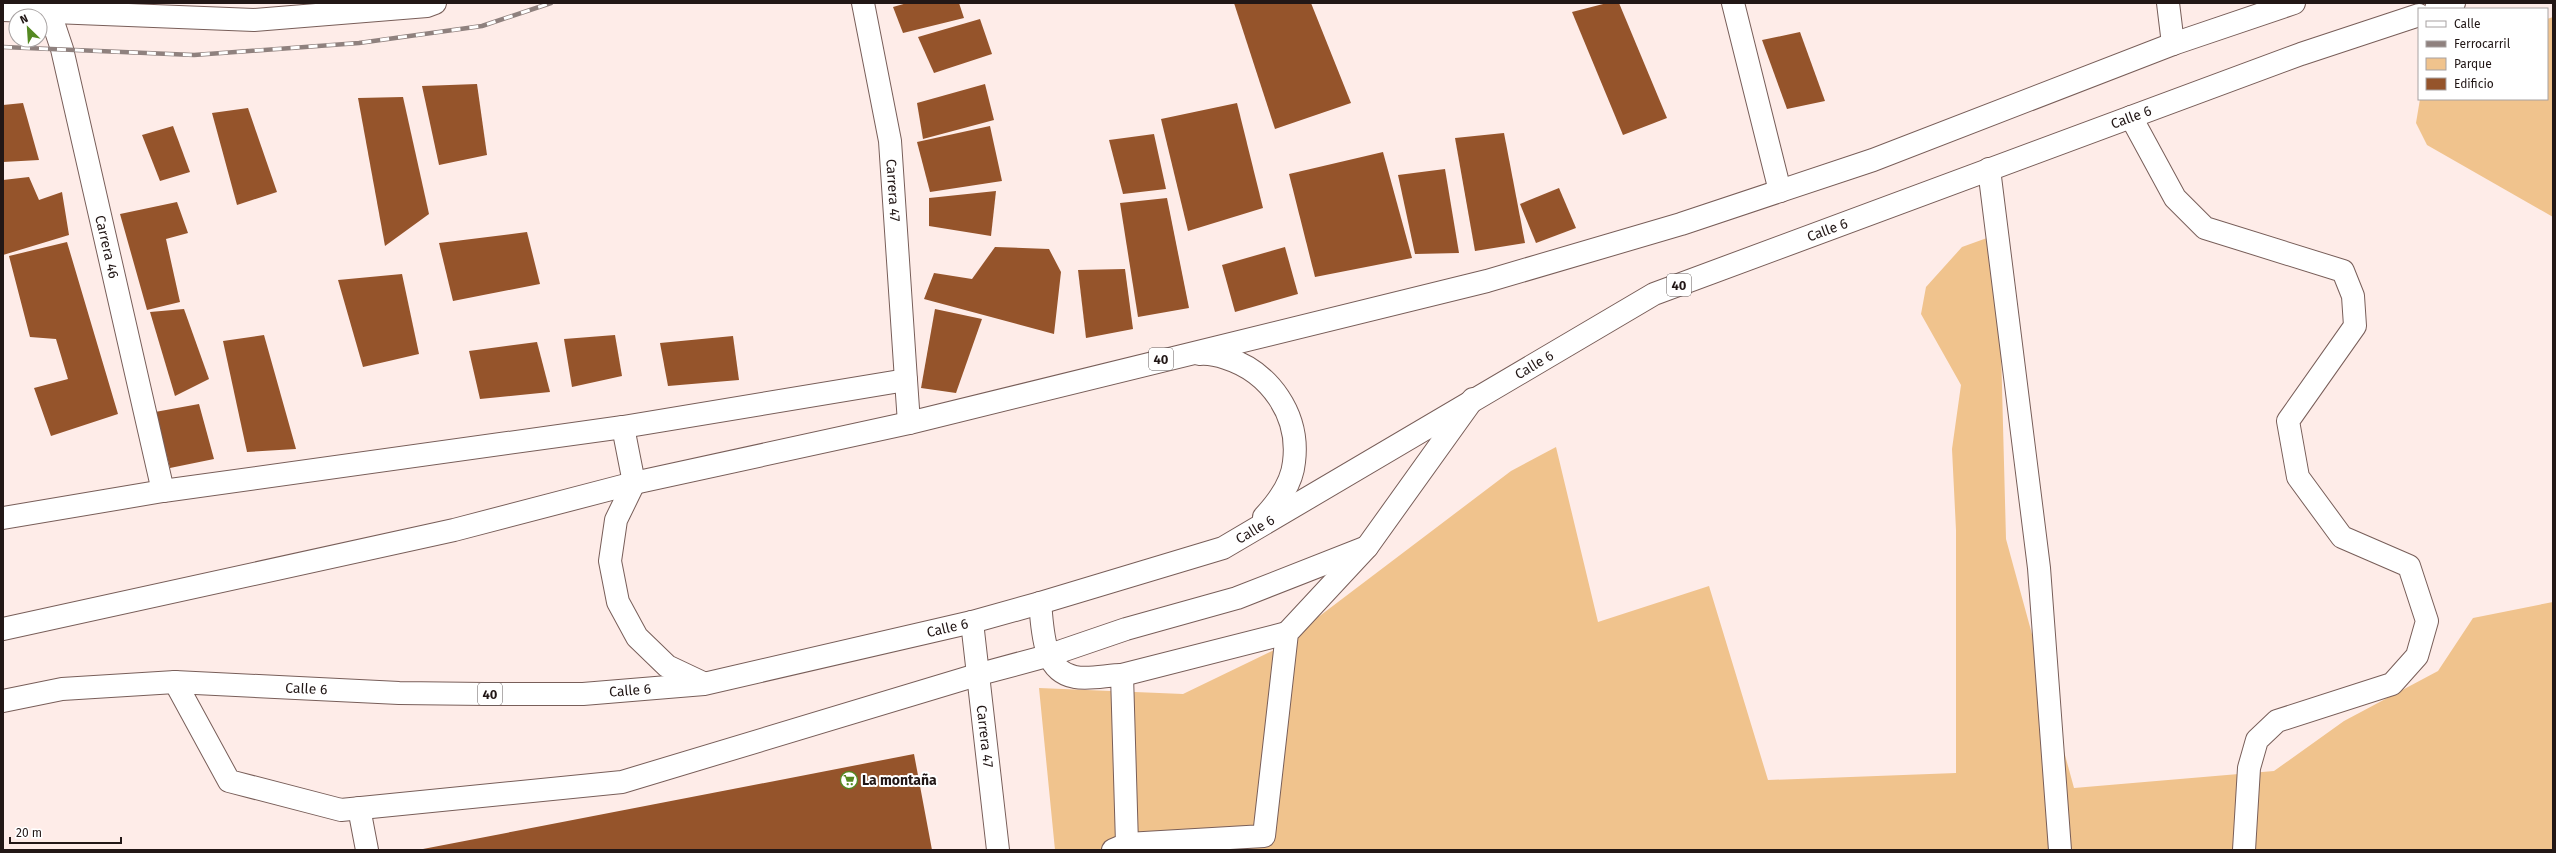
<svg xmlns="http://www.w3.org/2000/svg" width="2556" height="853" viewBox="0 0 2556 853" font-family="'Fira Sans',sans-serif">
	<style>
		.green { fill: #f0c38d }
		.building { fill: #95542b }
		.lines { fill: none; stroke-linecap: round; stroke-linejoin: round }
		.lane-casing { stroke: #785e59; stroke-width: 24 }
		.street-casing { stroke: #785e59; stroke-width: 24 }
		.secondary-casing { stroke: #785e59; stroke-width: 24 }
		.highway-casing { stroke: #785e59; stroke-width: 24 }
		.lane { stroke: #fff; stroke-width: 22 }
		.street { stroke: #fff; stroke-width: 22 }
		.secondary { stroke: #fff; stroke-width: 22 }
		.highway { stroke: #fff; stroke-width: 22 }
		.rail-casing { stroke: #8f817e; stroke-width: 4.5 }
		.rail { stroke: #fff; stroke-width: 3; stroke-dasharray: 9; stroke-linecap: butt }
		.labels { text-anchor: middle; stroke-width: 4; stroke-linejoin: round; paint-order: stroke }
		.shield { fill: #fff; stroke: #645d5c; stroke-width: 1 }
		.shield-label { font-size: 13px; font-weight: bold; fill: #221716 }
		.street-label { font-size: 14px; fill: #221716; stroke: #fff }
		.poi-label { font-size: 14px; font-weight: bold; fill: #221716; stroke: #fff; text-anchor: start }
	</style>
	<rect width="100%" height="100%" fill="#feece8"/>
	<g class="green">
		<polygon points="2553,17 2553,217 2427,145 2416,123 2420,99 2547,99 2547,19"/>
		<polygon points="1998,234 2006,539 2074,788 2274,771 2344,721 2438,671 2473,618 2553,602 2553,850 1055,850 1039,688 1183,694 1276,649 1511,471 1556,447 1598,622 1709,586 1768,780 1956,773 1956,530 1952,449 1961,385 1921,314 1926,287 1962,247"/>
	</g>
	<g class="building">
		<polygon points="907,3 959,3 964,18 903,33 893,7"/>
		<polygon points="1234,3 1311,3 1351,103 1275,129"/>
		<polygon points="1607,3 1619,3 1667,118 1623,135 1572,12"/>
		<polygon points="980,19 992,54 934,73 918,37"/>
		<polygon points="1800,32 1825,101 1787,109 1762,40"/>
		<polygon points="477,84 487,155 439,165 422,86"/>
		<polygon points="985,84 994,120 923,139 917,103"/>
		<polygon points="403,97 429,214 385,246 358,98"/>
		<polygon points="23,103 39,160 3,162 3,105"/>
		<polygon points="1237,103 1263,208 1188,231 1161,119"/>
		<polygon points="248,108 277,192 237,205 212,113"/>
		<polygon points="173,126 190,172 160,181 142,135"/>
		<polygon points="990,126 1002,181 930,192 917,142"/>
		<polygon points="1504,133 1525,243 1475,251 1455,138"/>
		<polygon points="1154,134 1166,189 1123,194 1109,140"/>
		<polygon points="1383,152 1412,258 1315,277 1289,174"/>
		<polygon points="1445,169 1459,253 1415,254 1398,175"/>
		<polygon points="29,177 39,200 62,192 69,235 3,255 3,180"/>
		<polygon points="1559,188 1576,228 1536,243 1520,204"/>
		<polygon points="996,191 991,236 929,226 929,198"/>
		<polygon points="1167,198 1189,308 1138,317 1120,203"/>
		<polygon points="177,202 188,233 166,239 180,302 147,310 120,214"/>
		<polygon points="527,232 540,284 453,301 439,243"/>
		<polygon points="67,242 118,414 51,436 34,388 68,379 56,339 30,337 9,256"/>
		<polygon points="995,247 1049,249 1061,272 1054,334 924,299 934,273 972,279"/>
		<polygon points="1285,247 1298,294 1235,312 1222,265"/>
		<polygon points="1125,269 1133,329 1086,338 1078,270"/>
		<polygon points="402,274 419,354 363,367 338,280"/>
		<polygon points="184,309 209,379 175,396 150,312"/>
		<polygon points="935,309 982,319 956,393 921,388"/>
		<polygon points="264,335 296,449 247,452 223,341"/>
		<polygon points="615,335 622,376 572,387 564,339"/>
		<polygon points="733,336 739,380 668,386 660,343"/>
		<polygon points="537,342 550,392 480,399 469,351"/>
		<polygon points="199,404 214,459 170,468 155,412"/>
		<polygon points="914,754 932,850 423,850 423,849"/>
	</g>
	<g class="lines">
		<g class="lane-casing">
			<g id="lane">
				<polyline points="1733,3 1780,191"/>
				<polyline points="2131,117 2175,198 2205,228 2343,271 2353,296 2355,326 2288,421 2298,477 2342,537 2409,566 2427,621 2417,656 2392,684 2277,721 2257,740 2249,768 2244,850"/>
				<polyline points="1989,169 2039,568 2060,850"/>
				<path d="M1040,603C1043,630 1042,671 1075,677C1089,680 1108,675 1122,675L1127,844L1113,850"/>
				<polyline points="1122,675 1287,633"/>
				<polyline points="175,682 229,781 341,810 622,782 980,674 1047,656 1126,629 1237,598 1367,547"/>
				<polyline points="359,808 367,850"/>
				<polyline points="1127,844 1264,836 1287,633 1367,547 1473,399"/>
			</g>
		</g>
		<g class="street-casing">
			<g id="street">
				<path id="s1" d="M52,3L50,13L62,49L163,491"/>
				<path id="s2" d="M863,3L890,141L906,380"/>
				<polyline points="2168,3 2173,44"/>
				<polyline points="3,10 254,20 427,6 435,3"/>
			</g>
		</g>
		<g class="secondary-casing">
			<g id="secondary">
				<polyline points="3,518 163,491 623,427 906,380 909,423"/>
				<path id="s3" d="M972,622L998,850"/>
			</g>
		</g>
		<g class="highway-casing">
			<g id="highway">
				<polyline points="2436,9 2454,3"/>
				<path d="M1199,354C1209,353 1217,355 1226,358C1270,372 1300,415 1294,462C1292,484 1278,502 1264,517"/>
				<polyline points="623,427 634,483 616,520 610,561 618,602 637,637 667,666 703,683"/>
				<polyline points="3,629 454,530 634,483 909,423 1487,281 1681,224 1873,160 2173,44 2294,3"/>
				<path id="s4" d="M3,701L62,689L175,682L399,693L486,694H583L704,684L972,622L1040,603L1223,548L1654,294L2301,54L2419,15"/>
			</g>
		</g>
		<use href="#lane" class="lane"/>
		<use href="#street" class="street"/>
		<use href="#secondary" class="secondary"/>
		<use href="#highway" class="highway"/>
		<g class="rail-casing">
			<polyline id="rail" points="3,47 194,55 359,43 482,26 551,3"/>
		</g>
		<use href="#rail" class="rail"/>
	</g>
	<defs>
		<g id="supermarket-ring" transform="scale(0.9)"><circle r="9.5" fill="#fff" stroke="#548921" stroke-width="1.5"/><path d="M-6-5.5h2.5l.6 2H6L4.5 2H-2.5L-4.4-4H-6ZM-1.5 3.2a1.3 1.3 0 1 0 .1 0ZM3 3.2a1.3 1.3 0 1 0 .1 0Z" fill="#548921"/></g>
	</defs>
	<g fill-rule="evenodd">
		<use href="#supermarket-ring" x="849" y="780"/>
	</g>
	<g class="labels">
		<g class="shield">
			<rect x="1667" y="274" width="24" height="22" rx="3"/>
			<rect x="1149" y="348" width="24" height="22" rx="3"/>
			<rect x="478" y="683" width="24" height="22" rx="3"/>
		</g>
		<g class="shield-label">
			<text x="1679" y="290">40</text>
			<text x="1161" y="364">40</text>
			<text x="490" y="699">40</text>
		</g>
		<g class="street-label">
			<text dy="5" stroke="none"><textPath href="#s4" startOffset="2249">Calle 6</textPath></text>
			<text dy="5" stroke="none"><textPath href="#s2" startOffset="190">Carrera 47</textPath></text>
			<text dy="5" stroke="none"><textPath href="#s4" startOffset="1925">Calle 6</textPath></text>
			<text dy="5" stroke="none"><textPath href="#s1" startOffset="251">Carrera 46</textPath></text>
			<text dy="5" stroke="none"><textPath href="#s4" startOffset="1601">Calle 6</textPath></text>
			<text dy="5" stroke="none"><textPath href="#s4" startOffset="1277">Calle 6</textPath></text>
			<text dy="5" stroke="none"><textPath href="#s4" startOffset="953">Calle 6</textPath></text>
			<text dy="5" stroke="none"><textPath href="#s4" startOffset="305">Calle 6</textPath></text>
			<text dy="5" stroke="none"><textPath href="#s4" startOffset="629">Calle 6</textPath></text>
			<text dy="5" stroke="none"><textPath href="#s3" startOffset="115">Carrera 47</textPath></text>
		</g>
		<g class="poi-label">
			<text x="862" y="785">La montaña</text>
		</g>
	</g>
	<rect width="2556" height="853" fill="none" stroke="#221716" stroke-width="8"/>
	<rect x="2418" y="8" width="130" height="92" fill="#ffffff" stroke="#a7a2a2"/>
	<rect x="2426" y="21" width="20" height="6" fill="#ffffff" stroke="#a7a2a2"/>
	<text x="2454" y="28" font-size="12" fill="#221716">Calle</text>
	<rect x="2426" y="41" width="20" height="6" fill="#8f817e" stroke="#a7a2a2"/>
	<text x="2454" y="48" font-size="12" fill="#221716">Ferrocarril</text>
	<rect x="2426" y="58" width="20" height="12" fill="#f0c38d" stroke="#a7a2a2"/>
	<text x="2454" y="68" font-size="12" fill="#221716">Parque</text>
	<rect x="2426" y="78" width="20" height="12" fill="#95542b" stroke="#a7a2a2"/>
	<text x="2454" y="88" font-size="12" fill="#221716">Edificio</text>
	<g transform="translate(28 28) rotate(335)"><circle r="19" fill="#ffffff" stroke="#a7a2a2"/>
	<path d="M0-3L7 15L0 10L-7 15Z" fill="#548921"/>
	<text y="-6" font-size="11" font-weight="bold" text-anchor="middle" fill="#221716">N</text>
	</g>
	<path d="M10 837v6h111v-6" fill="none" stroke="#221716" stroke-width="2"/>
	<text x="16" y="837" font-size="12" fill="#221716" stroke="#ffffff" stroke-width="3" paint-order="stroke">20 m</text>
</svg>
